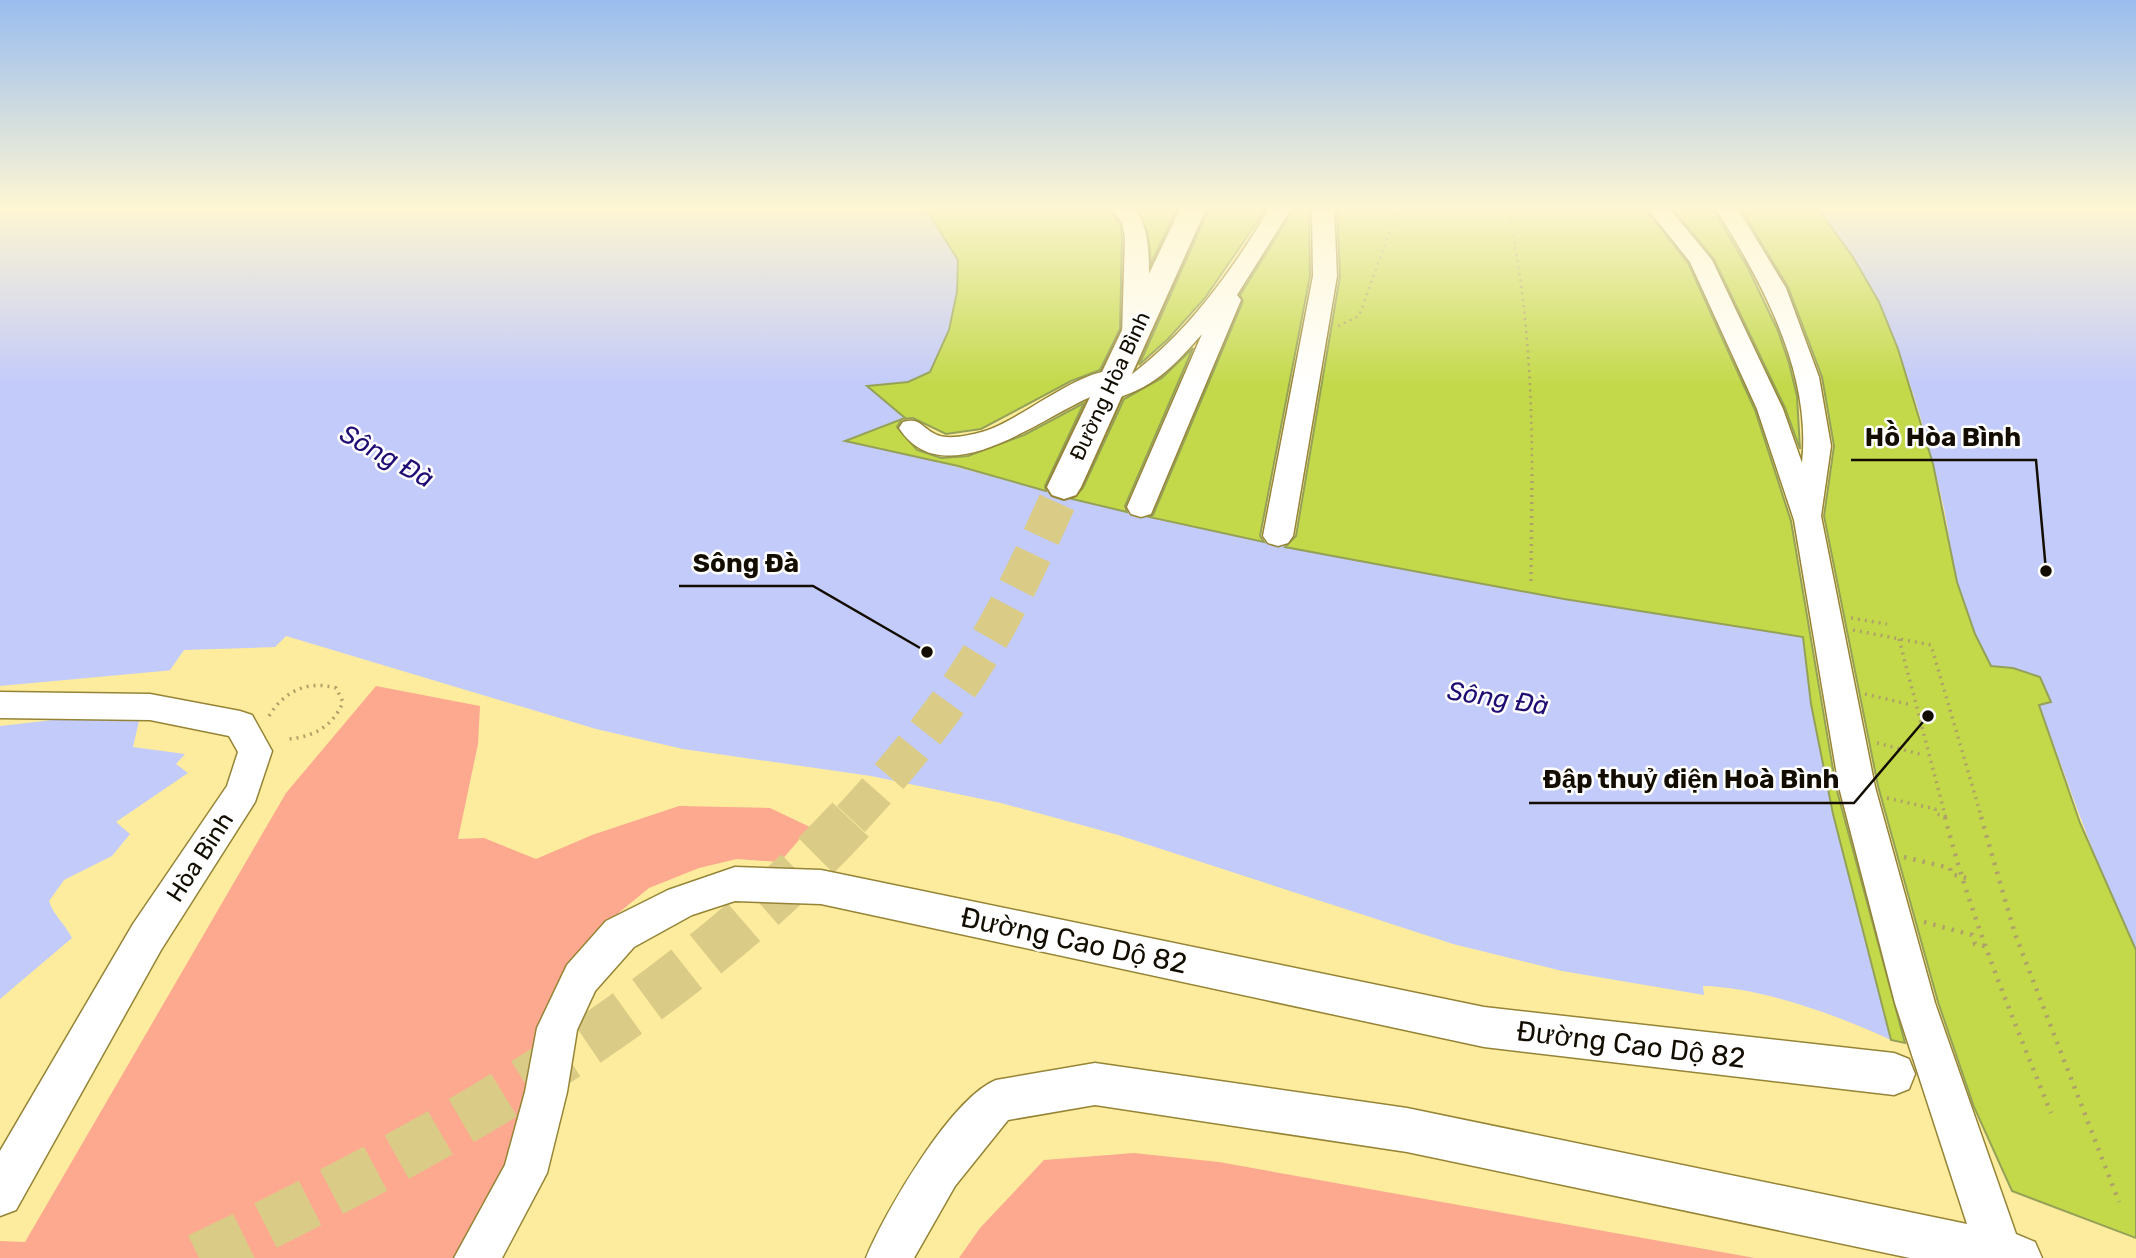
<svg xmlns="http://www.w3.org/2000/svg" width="2136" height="1258" viewBox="0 0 2136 1258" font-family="Rubik,sans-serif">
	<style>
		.green { fill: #fda990 }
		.water { fill: #c3cbfa }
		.pier { fill: #fdec9e }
		.building { fill: #c3d94a; stroke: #94a157; stroke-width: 2 }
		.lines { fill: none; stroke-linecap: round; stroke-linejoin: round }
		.major-tunnel-far1 { stroke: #dacb86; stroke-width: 38; stroke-dasharray: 38 19; stroke-linecap: butt }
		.major-tunnel { stroke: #dacb86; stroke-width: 50; stroke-dasharray: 50 24; stroke-linecap: butt }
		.minor-casing { stroke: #958436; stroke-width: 3 }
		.major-casing { stroke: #958436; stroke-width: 4 }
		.path-far2 { stroke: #afa269; stroke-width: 2.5; stroke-dasharray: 2 4.5; stroke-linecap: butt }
		.path-far1 { stroke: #afa269; stroke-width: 3.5; stroke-dasharray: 2 5; stroke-linecap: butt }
		.path { stroke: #afa269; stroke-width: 4.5; stroke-dasharray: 2.5 7; stroke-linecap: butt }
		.minor { fill: #fff; fill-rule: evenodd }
		.major { fill: #fff; fill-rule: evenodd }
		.path-bridge-far1 { stroke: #afa269; stroke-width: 3.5; stroke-dasharray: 2 5; stroke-linecap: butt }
		.path-bridge { stroke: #afa269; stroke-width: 4.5; stroke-dasharray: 2.5 7; stroke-linecap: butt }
		.labels { text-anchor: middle; stroke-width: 5; stroke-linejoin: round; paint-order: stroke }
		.far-street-label { font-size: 21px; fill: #120d00; stroke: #fff }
		.street-label { font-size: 24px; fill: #120d00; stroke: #fff }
		.water-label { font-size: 26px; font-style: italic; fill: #1f0d73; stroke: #fff }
		.near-street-label { font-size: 28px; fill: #120d00; stroke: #fff }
		.leader { fill: none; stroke: #120d00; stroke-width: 2.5 }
		.callout-dot { fill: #120d00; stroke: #fff; stroke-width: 2.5 }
		.callout-label { font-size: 26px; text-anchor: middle; font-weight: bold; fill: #120d00; stroke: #fff; stroke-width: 5; stroke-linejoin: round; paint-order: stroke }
	</style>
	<rect width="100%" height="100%" fill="#fdec9e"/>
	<g class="green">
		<polygon points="376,686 480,706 478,744 458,839 484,838 536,859 592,835 679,806 770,808 810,827 780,862 737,859 699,868 649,888 594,933 551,999 536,1048 519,1134 464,1258 0,1258 0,1241 25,1242 286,793"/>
		<polygon points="1134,1153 1219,1162 1755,1258 959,1258 980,1228 1044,1160"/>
	</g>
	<g class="water">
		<path d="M0,209H926C935,224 954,244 958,261C966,297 945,341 930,372L908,382L879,385L906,417L846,442C954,462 1057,497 1164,521C1376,567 1589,604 1803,637C1818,774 1857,907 1891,1040C1840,1016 1760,987 1703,986L1704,995L1562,971L1453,944L1118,835L1001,803L871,776L683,749L596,729L286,636L275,647L184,650L141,712L133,747L185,754L176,764L188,773L116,822L130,834L112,856L64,880L49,901C54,916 65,924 72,938L0,999Z"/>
		<path d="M1818,209H2136V950C2097,870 2070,787 2039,705L2051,702L2040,678L2013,668L1991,666C1977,640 1964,612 1957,583C1951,557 1949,530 1943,504C1917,393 1889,301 1818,209Z"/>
	</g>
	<polygon class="pier" points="174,670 144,713 143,721 79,717 0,726 0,686"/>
	<g class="building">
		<polygon points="926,209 1108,209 1120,223 1122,237 1120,329 1100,370 1071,381 981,429 946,434 913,418 902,419 897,427 917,450 941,458 968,456 1024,435 1084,403 1045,486 1046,491 958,466 845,441 905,418 867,386 908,382 930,372 949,330 957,292 958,260"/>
		<polygon points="1137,209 1177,209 1151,263 1148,233"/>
		<polygon points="1209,209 1266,209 1205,298 1168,339 1139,365"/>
		<polygon points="1294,209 1309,209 1310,276 1260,536 1264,542 1149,517 1153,515 1243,301 1240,295"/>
		<polygon points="1337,209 1645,209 1688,263 1755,410 1791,521 1836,787 1905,1043 1891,1040 1833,814 1811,704 1803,637 1564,599 1285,547 1296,536 1340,276"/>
		<polygon points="1673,209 1713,209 1748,268 1778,331 1789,363 1797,396 1800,449 1785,408 1714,259"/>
		<polygon points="1741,209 1818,209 1853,257 1879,302 1898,349 1933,464 1957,582 1975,634 1991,666 2013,668 2040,677 2051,702 2039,705 2080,823 2136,950 2136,1238 2012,1191 1974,1107 1938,1002 1878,786 1824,516 1834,446 1822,377 1788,287"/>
		<polygon points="1193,348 1125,506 1127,512 1072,499 1083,488 1124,399 1162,378"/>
	</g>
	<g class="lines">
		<path class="major-tunnel-far1" d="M851,819C898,768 944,714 980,655C1013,601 1038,544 1064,487"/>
		<path class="major-tunnel" d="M199,1258C438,1143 671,1013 853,817"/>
		<g class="minor-casing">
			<g id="minor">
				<path d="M1111,209H1134C1157,231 1147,303 1146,335L1143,340H1125L1122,335L1125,237L1122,222Z"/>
				<path d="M1269,209H1291L1237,295L1241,300L1151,514L1141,517L1131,514L1127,507L1202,334C1172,368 1153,389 1107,401L1095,395C1044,415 944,498 899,428L903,422C920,417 921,427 935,434C947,441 970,435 982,432C1020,422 1086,362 1124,371L1128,377C1188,333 1231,272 1269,209Z"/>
				<polygon points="1312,209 1334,209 1337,276 1293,536 1288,543 1278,546 1268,543 1263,536 1313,276"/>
				<path d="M1648,209H1670L1712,260L1783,409L1802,463C1812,373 1762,282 1716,209H1738L1786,288L1819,377L1831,446L1821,516L1875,787L1935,1003L2016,1234L2035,1242L2042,1258H1910L1407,1152L1095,1105L1008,1120L955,1186L914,1258H866C885,1212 951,1098 996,1080L1095,1063L1407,1108L1967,1224L1895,1003L1839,787L1794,520L1757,409L1690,262Z"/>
				<polygon points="0,692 150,694 240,711 252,715 272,751 255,802 161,950 16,1210 0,1216 0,1151 133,924 227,786 238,752 229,736 150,720 0,718"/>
				<polygon points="735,867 821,870 1484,1007 1894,1053 1909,1059 1915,1074 1909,1089 1894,1095 1484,1047 821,904 735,901 692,915 634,947 595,991 577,1030 567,1092 547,1173 502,1258 454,1258 505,1165 525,1092 537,1028 567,965 606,921 668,890"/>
			</g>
		</g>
		<g class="major-casing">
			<polygon id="major" points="1180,209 1206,209 1081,487 1076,495 1064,499 1052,495 1047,487"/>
		</g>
		<g class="path-far2">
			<path d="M1508,209C1527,298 1532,386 1532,476"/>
			<polyline points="1338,326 1359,316 1393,223 1394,209"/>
		</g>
		<g class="path-far1">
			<polyline points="1531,581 1532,475"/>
			<polyline points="1851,618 1887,624"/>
			<polyline points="1853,630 1931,645 1982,819"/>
			<polyline points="1865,694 1908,704"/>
			<path d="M269,716C284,691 308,680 336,688L343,702C333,726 314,737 288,739"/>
			<polyline points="1877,743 1923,755"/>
			<polyline points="1887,798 1935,809 1936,814 1949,817"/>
		</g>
		<g class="path">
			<polyline points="1981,817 2015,934 2119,1202"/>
			<polyline points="1904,857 1950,868 1951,874 1966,878"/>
			<polyline points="1924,922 1972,935 1975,944 1989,947"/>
		</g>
		<use href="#minor" class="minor"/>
		<use href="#major" class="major"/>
		<polyline class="path-bridge-far1" points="1899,639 1946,819"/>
		<path class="path-bridge" d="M1945,817C1971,919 2012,1016 2051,1113"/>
	</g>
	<linearGradient id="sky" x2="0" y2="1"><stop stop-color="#99bdef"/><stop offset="0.54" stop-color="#fef6d3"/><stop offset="1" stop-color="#fef6d3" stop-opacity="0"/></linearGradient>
	<rect width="2136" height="385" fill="url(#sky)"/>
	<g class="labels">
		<g class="far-street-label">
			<text transform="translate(1110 386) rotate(-65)" y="7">Đường Hòa Bình</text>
		</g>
		<g class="street-label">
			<text transform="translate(200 857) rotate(-57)" y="8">Hòa Bình</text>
		</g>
		<g class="water-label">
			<text transform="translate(387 456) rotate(29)" y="9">Sông Đà</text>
			<text transform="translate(1498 698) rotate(9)" y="9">Sông Đà</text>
		</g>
		<g class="near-street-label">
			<text transform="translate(1074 940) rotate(12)" y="10">Đường Cao Dộ 82</text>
			<text transform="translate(1631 1044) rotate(7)" y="10">Đường Cao Dộ 82</text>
		</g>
	</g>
	<path class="leader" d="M2046 571L2036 460H1851M927 652L813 586H679M1928 716L1854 803H1529"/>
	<g class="callout-dot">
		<circle cx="2046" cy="571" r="7"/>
		<circle cx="927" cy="652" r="7"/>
		<circle cx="1928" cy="716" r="7"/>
	</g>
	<g class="callout-label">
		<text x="1943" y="446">Hồ Hòa Bình</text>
		<text x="746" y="572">Sông Đà</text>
		<text x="1691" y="788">Đập thuỷ điện Hoà Bình</text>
	</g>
</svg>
